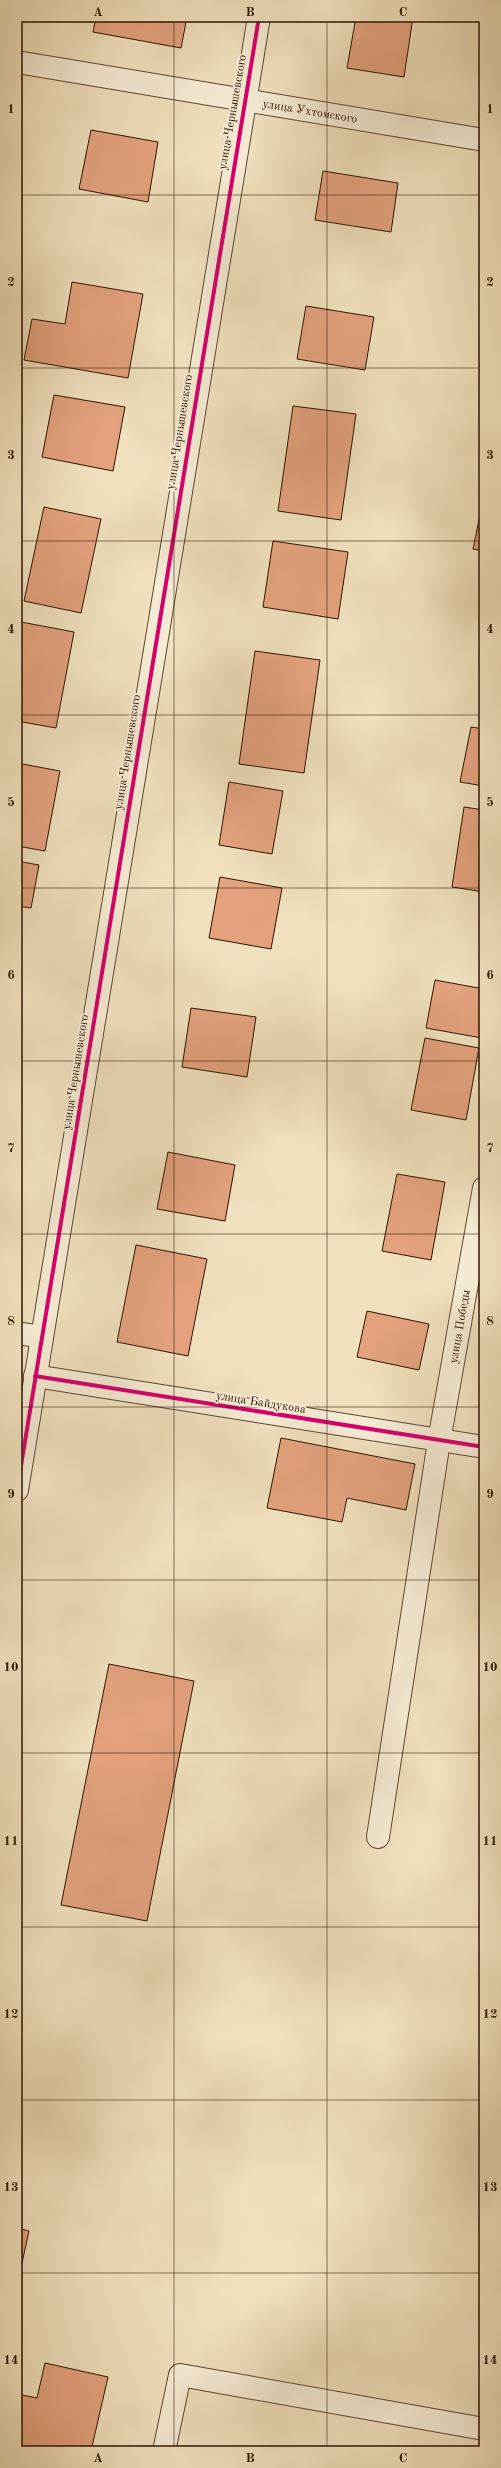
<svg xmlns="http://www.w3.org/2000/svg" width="501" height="2468" viewBox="0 0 501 2468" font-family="'Old Standard TT',serif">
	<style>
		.building { fill: #e3a27d; stroke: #2d1301 }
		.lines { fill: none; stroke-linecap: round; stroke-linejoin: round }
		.minor-casing { stroke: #5e4630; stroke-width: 24 }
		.minor { stroke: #f5ebd4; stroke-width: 22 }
		.cycleway-casing { stroke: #f5ebd4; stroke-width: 6 }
		.cycleway { stroke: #d6006c; stroke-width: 4 }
		.grid { fill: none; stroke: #2d1301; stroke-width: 1; stroke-opacity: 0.55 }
		.labels { text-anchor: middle; stroke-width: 4; stroke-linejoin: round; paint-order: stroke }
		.street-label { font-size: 12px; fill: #2d1301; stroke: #f5ebd4 }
		.neatline { fill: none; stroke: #2d1301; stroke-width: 1.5 }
		.grid-label { font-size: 13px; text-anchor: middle; font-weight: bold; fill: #2d1301 }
	</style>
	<rect width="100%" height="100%" fill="#f0e0bd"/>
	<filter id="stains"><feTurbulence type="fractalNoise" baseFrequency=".005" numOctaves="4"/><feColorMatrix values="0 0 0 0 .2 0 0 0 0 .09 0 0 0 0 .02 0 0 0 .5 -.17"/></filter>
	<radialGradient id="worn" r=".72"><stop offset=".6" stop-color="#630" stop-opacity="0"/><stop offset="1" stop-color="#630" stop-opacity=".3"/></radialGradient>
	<g class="building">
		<polygon points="96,17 187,17 181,48 93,32"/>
		<polygon points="356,17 413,17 404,77 347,68"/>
		<polygon points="91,130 158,142 148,202 79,189"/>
		<polygon points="323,171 398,183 391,232 315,220"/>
		<polygon points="72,282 143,294 128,378 24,360 32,319 65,324"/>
		<polygon points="306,306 374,317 365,370 297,359"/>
		<polygon points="54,395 125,407 113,471 42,457"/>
		<polygon points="293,406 356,414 341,520 278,511"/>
		<polygon points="484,495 484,551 473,549"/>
		<polygon points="44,507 101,519 81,613 24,601"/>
		<polygon points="273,541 348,552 338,619 263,607"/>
		<polygon points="21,622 74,632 56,728 17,721 17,641"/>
		<polygon points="255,651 320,660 304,773 239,764"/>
		<polygon points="484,672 484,690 481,689"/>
		<polygon points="471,727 484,729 484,786 460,782"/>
		<polygon points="17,763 60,771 45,851 17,846"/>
		<polygon points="229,782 283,791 272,854 219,845"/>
		<polygon points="464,807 484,810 484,892 452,887"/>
		<polygon points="17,861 39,865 31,908 17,906"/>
		<polygon points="220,877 282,888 271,949 209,938"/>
		<polygon points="435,980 484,989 482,1038 426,1028"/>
		<polygon points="191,1008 256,1017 247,1077 182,1067"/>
		<polygon points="425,1038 479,1048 466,1120 411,1110"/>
		<polygon points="168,1152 235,1165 225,1221 157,1209"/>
		<polygon points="397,1174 445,1182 431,1260 382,1251"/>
		<polygon points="136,1245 207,1259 188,1356 117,1342"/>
		<polygon points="367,1311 429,1324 419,1370 357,1357"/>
		<polygon points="281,1438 415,1464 406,1510 347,1498 342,1522 267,1508"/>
		<polygon points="109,1664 194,1681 147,1921 61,1905"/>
		<polygon points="17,2228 29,2231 20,2272 17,2271"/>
		<polygon points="45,2363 108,2377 91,2451 17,2451 17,2394 37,2398"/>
	</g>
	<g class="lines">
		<g class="minor-casing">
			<g id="minor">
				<path id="s1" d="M17,62L484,140"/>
				<polyline points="17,1333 42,1337"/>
				<polyline points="35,1376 484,1447"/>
				<polyline points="17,1490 259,17"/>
				<path id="s2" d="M378,1837L439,1441L484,1188"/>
				<polyline points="164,2451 180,2375 484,2429"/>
			</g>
		</g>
		<use href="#minor" class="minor"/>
		<g class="cycleway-casing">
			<g id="cycleway">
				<polyline points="35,1376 484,1447"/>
				<polyline points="17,1490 259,17"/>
			</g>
		</g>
		<use href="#cycleway" class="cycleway"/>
	</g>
	<path class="grid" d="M174,17V2451M327,17V2451M17,195H484M17,368H484M17,541H484M17,715H484M17,888H484M17,1061H484M17,1234H484M17,1407H484M17,1580H484M17,1753H484M17,1927H484M17,2100H484M17,2273H484"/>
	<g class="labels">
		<g class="street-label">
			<text dy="4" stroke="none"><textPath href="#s1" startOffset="297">улица Ухтомского</textPath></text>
			<text transform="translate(232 112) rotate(-80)" y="4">улица Чернышевского</text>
			<text transform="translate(179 432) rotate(-81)" y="4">улица Чернышевского</text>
			<text transform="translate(127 752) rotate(-81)" y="4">улица Чернышевского</text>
			<text transform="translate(75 1072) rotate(-81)" y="4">улица Чернышевского</text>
			<text dy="4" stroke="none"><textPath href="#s2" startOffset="517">улица Победы</textPath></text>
			<text transform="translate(261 1402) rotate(9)" y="4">улица Байдукова</text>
		</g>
	</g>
	<rect width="501" height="2468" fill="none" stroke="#f0e0bd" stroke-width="44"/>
	<rect x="22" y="22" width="457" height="2424" class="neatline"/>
	<g class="grid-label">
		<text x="98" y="16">A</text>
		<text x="250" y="16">B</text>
		<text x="403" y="16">C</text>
		<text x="11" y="113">1</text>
		<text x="490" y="113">1</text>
		<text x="11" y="286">2</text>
		<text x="490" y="286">2</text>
		<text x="11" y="459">3</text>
		<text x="490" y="459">3</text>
		<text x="11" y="633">4</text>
		<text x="490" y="633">4</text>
		<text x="11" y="806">5</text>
		<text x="490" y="806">5</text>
		<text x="11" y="979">6</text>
		<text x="490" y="979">6</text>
		<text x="11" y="1152">7</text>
		<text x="490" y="1152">7</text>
		<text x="11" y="1325">8</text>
		<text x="490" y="1325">8</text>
		<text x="11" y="1498">9</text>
		<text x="490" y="1498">9</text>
		<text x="11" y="1671">10</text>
		<text x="490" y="1671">10</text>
		<text x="11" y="1845">11</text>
		<text x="490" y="1845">11</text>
		<text x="11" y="2018">12</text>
		<text x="490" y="2018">12</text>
		<text x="11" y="2191">13</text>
		<text x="490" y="2191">13</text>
		<text x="11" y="2364">14</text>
		<text x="490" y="2364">14</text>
		<text x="98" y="2462">A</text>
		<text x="250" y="2462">B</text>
		<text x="403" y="2462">C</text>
	</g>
	<rect width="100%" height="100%" filter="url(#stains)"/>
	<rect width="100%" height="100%" fill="url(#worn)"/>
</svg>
